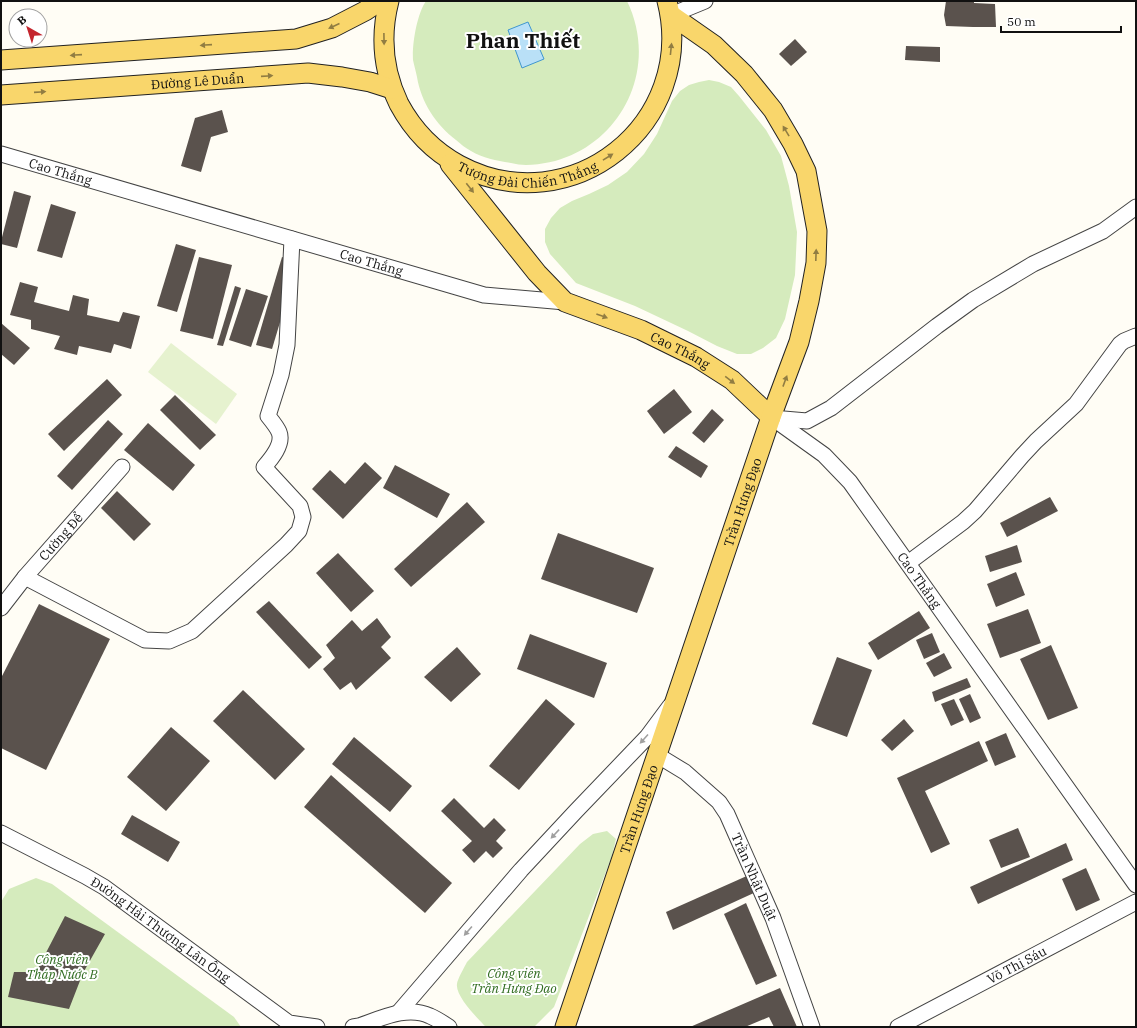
<svg xmlns="http://www.w3.org/2000/svg" width="1137" height="1028" viewBox="0 0 1137 1028" font-family="'IBM Plex Serif',serif">
	<style>
		.green { fill: #d5ebbd }
		.pitch { fill: #e6f2cf }
		.water { fill: #b9e0f7; stroke: #3f96cf }
		.building { fill: #5a524d }
		.lines { fill: none; stroke-linecap: round; stroke-linejoin: round }
		.minor-casing { stroke: #444; stroke-width: 17 }
		.major-casing { stroke: #222; stroke-width: 21 }
		.minor { stroke: #fff; stroke-width: 15 }
		.major { stroke: #f9d66b; stroke-width: 19 }
		.oneway { fill: #917d42 }
		.oneway2 { fill: #a0a0a0 }
		.labels { text-anchor: middle; stroke-width: 4; stroke-linejoin: round; paint-order: stroke }
		.street-label { font-size: 13px; fill: #111; stroke: #fff }
		.park-label { font-size: 13px; font-style: italic; fill: #2f6b1f; stroke: #fff }
		.town-label { font-size: 21px; font-weight: bold; fill: #111; stroke: #fff }
	</style>
	<rect width="100%" height="100%" fill="#fffdf5"/>
	<g class="green">
		<path d="M426,1H627C664,77 610,164 526,165C521,165 516,164 511,163C497,161 483,158 471,151C465,148 461,144 456,140C436,125 421,102 417,77C416,72 414,65 413,60C412,44 417,14 426,1Z"/>
		<polygon points="709,80 719,82 731,87 739,96 766,130 781,156 789,186 797,232 795,275 785,319 776,338 763,348 751,354 737,354 717,346 688,331 635,306 576,283 550,254 545,242 545,229 551,218 560,208 572,201 589,194 608,185 627,172 644,154 657,134 672,101 680,91 689,85 699,82"/>
		<path d="M607,831L616,839L612,856L554,1007L534,1027H486C478,1019 455,996 457,984C457,980 465,966 467,962L580,844L593,834Z"/>
		<polygon points="36,878 52,884 234,1017 241,1027 1,1027 1,902 9,889"/>
	</g>
	<polygon class="pitch" points="171,343 237,394 216,424 148,372"/>
	<polygon class="water" points="528,22 544,59 522,68 508,30"/>
	<g class="building">
		<polygon points="946,1 974,1 974,3 995,4 996,27 973,27 946,26 944,15"/>
		<polygon points="795,39 807,52 791,66 779,54"/>
		<polygon points="906,46 940,47 940,62 905,60"/>
		<polygon points="222,110 228,132 211,137 201,172 181,166 195,118"/>
		<polygon points="14,191 31,196 17,248 1,244 1,241"/>
		<polygon points="51,204 76,212 62,258 37,251"/>
		<polygon points="176,244 196,250 177,312 157,306"/>
		<polygon points="199,257 232,265 213,339 180,331"/>
		<polygon points="282,257 298,262 272,349 256,345"/>
		<polygon points="20,282 38,287 34,302 69,311 73,295 89,299 87,315 119,322 123,312 140,316 131,349 114,344 111,353 79,346 77,355 54,349 60,336 31,329 31,320 10,315"/>
		<polygon points="235,286 241,288 223,346 217,345"/>
		<polygon points="246,289 268,296 251,347 229,340"/>
		<polygon points="1,323 30,348 14,365 1,354"/>
		<polygon points="107,379 122,395 64,451 48,434"/>
		<polygon points="674,389 692,412 664,434 647,411"/>
		<polygon points="175,395 216,435 200,450 160,410"/>
		<polygon points="712,409 724,420 704,443 692,433"/>
		<polygon points="108,420 123,434 72,490 57,476"/>
		<polygon points="148,423 195,465 173,491 124,450"/>
		<polygon points="676,446 708,466 701,478 668,457"/>
		<polygon points="365,462 382,478 343,519 312,489 330,470 345,484"/>
		<polygon points="395,465 450,494 437,518 383,488"/>
		<polygon points="117,491 151,524 134,541 101,508"/>
		<polygon points="1050,497 1058,511 1007,537 1000,523"/>
		<polygon points="467,502 485,522 411,587 394,569"/>
		<polygon points="558,533 654,568 637,613 541,579"/>
		<polygon points="1017,545 1022,562 990,572 985,556"/>
		<polygon points="338,553 374,591 351,612 316,573"/>
		<polygon points="1016,572 1025,595 996,607 987,584"/>
		<polygon points="269,601 322,657 309,669 256,612"/>
		<polygon points="39,604 110,639 46,770 1,748 1,678"/>
		<polygon points="1028,609 1041,643 1000,658 987,624"/>
		<polygon points="919,611 930,628 878,660 868,643"/>
		<polygon points="377,618 391,637 381,647 391,658 356,690 351,682 340,690 323,669 335,658 326,645 352,620 362,631"/>
		<polygon points="932,633 940,652 924,659 916,640"/>
		<polygon points="530,634 607,663 594,698 517,669"/>
		<polygon points="1051,645 1078,708 1048,720 1020,659"/>
		<polygon points="457,647 481,674 451,702 424,677"/>
		<polygon points="944,653 952,668 934,677 926,663"/>
		<polygon points="837,657 872,670 847,737 812,724"/>
		<polygon points="967,678 971,687 935,702 932,692"/>
		<polygon points="243,690 305,749 275,780 213,721"/>
		<polygon points="970,694 981,718 970,723 959,699"/>
		<polygon points="546,699 575,724 519,790 489,766"/>
		<polygon points="954,699 964,720 951,726 941,704"/>
		<polygon points="904,719 914,731 892,751 881,740"/>
		<polygon points="171,727 210,761 166,811 127,777"/>
		<polygon points="1006,733 1016,757 995,766 985,742"/>
		<polygon points="354,737 412,786 390,812 332,764"/>
		<polygon points="979,741 988,761 925,791 950,844 931,853 897,778"/>
		<polygon points="331,775 452,883 425,913 304,807"/>
		<polygon points="454,798 484,828 494,818 506,830 496,841 503,848 493,858 486,851 474,863 462,850 472,841 441,811"/>
		<polygon points="132,815 180,842 168,862 121,834"/>
		<polygon points="1018,828 1030,857 1001,868 989,840"/>
		<polygon points="1066,843 1073,860 978,904 970,887"/>
		<polygon points="1086,868 1100,900 1076,911 1062,879"/>
		<polygon points="749,875 756,892 673,930 666,912"/>
		<polygon points="746,903 777,976 756,985 724,914"/>
		<polygon points="65,916 105,934 83,973 69,1009 8,997 14,972 36,972"/>
		<polygon points="780,988 797,1027 774,1027 769,1017 745,1027 690,1027"/>
	</g>
	<g class="lines">
		<g class="minor-casing">
			<g id="minor">
				<polyline points="671,15 705,1"/>
				<path id="s1" d="M1,154L484,295L565,302"/>
				<path id="s2" d="M771,417L824,455L850,482L1136,885"/>
				<polyline points="772,418 807,421 831,408 937,326 973,300 1033,264 1103,231 1136,207"/>
				<polyline points="908,563 963,522 975,511 1022,456 1036,441 1076,404 1120,344 1124,341 1136,336"/>
				<path d="M25,577L145,640L169,641L192,631L286,545L299,531L303,517L300,506L264,467C271,459 284,444 279,432C277,427 272,421 268,416L281,375L287,345L292,239"/>
				<path id="s3" d="M1,608L25,577L122,467"/>
				<path id="s4" d="M657,755L685,772L719,802L727,814L773,918L812,1027"/>
				<path id="s5" d="M1,833L85,876L104,887L289,1023L317,1027"/>
				<polyline points="399,1012 521,870 576,811 647,737 670,706"/>
				<path d="M353,1027L359,1026C380,1019 407,1005 430,1016C437,1019 443,1023 449,1027"/>
				<path id="s6" d="M898,1027L1136,902"/>
			</g>
		</g>
		<g class="major-casing">
			<g id="major">
				<path id="s7" d="M389,1C380,36 383,71 399,104C413,130 433,151 459,165C571,225 698,123 667,1"/>
				<polyline points="1,60 296,39 332,28 365,11 380,1"/>
				<path id="s8" d="M1,95L308,73L342,77L370,82L392,89"/>
				<path id="s9" d="M450,164L537,273L565,302L641,330L696,357L732,380L771,417"/>
				<path id="s10" d="M565,1027L771,417L799,342L809,301L816,263L817,231L806,171L793,144L773,110L744,74L714,45L671,15"/>
			</g>
		</g>
		<use href="#minor" class="minor"/>
		<use href="#major" class="major"/>
	</g>
	<defs><path id="oneway-solid" d="M-6-.8H1V-3.2L6.5 0L1 3.2V.8H-6Z"/></defs>
	<g class="oneway">
		<use href="#oneway-solid" transform="translate(334 26) rotate(156)"/>
		<use href="#oneway-solid" transform="translate(384 39) rotate(89)"/>
		<use href="#oneway-solid" transform="translate(206 45) rotate(176)"/>
		<use href="#oneway-solid" transform="translate(671 49) rotate(-84)"/>
		<use href="#oneway-solid" transform="translate(76 55) rotate(176)"/>
		<use href="#oneway-solid" transform="translate(267 76) rotate(-4)"/>
		<use href="#oneway-solid" transform="translate(40 92) rotate(-4)"/>
		<use href="#oneway-solid" transform="translate(786 131) rotate(-121)"/>
		<use href="#oneway-solid" transform="translate(608 157) rotate(-32)"/>
		<use href="#oneway-solid" transform="translate(470 188) rotate(52)"/>
		<use href="#oneway-solid" transform="translate(816 255) rotate(-88)"/>
		<use href="#oneway-solid" transform="translate(602 316) rotate(20)"/>
		<use href="#oneway-solid" transform="translate(730 380) rotate(37)"/>
		<use href="#oneway-solid" transform="translate(785 381) rotate(-70)"/>
	</g>
	<g class="oneway2">
		<use href="#oneway-solid" transform="translate(644 739) rotate(132)"/>
		<use href="#oneway-solid" transform="translate(555 834) rotate(133)"/>
		<use href="#oneway-solid" transform="translate(468 931) rotate(131)"/>
	</g>
	<g class="labels">
		<g class="street-label">
			<text dy="5" stroke="none"><textPath href="#s8" startOffset="197">Đường Lê Duẩn</textPath></text>
			<text dy="5" stroke="none"><textPath href="#s7" startOffset="264">Tượng Đài Chiến Thắng</textPath></text>
			<text dy="5" stroke="none"><textPath href="#s1" startOffset="62">Cao Thắng</textPath></text>
			<text dy="5" stroke="none"><textPath href="#s1" startOffset="386">Cao Thắng</textPath></text>
			<text dy="5" stroke="none"><textPath href="#s9" startOffset="305">Cao Thắng</textPath></text>
			<text dy="5" stroke="none"><textPath href="#s10" startOffset="554">Trần Hưng Đạo</textPath></text>
			<text dy="5" stroke="none"><textPath href="#s3" startOffset="93">Cường Để</textPath></text>
			<text dy="5" stroke="none"><textPath href="#s2" startOffset="223">Cao Thắng</textPath></text>
			<text dy="5" stroke="none"><textPath href="#s10" startOffset="230">Trần Hưng Đạo</textPath></text>
			<text dy="5" stroke="none"><textPath href="#s4" startOffset="161">Trần Nhật Duật</textPath></text>
			<text dy="5" stroke="none"><textPath href="#s5" startOffset="187">Đường Hải Thượng Lãn Ông</textPath></text>
			<text dy="5" stroke="none"><textPath href="#s6" startOffset="134">Võ Thị Sáu</textPath></text>
		</g>
		<g class="park-label">
			<text x="62" y="964">Công viên<tspan x="62" dy="15">Tháp Nước B</tspan></text>
			<text x="514" y="978">Công viên<tspan x="514" dy="15">Trần Hưng Đạo</tspan></text>
		</g>
		<g class="town-label">
			<text x="523" y="48">Phan Thiết</text>
		</g>
	</g>
	<rect width="1137" height="1028" fill="none" stroke="#111111" stroke-width="4"/>
	<g transform="translate(28 28) rotate(321)"><circle r="19" fill="#ffffff" stroke="#a0a0a0"/>
	<path d="M0-3L7 15L0 10L-7 15Z" fill="#c4262e"/>
	<text y="-6" font-size="11" font-weight="bold" text-anchor="middle" fill="#111111">B</text>
	</g>
	<path d="M1001 26v6h120v-6" fill="none" stroke="#111111" stroke-width="2"/>
	<text x="1007" y="26" font-size="12" fill="#111111" stroke="#ffffff" stroke-width="3" paint-order="stroke">50 m</text>
</svg>
